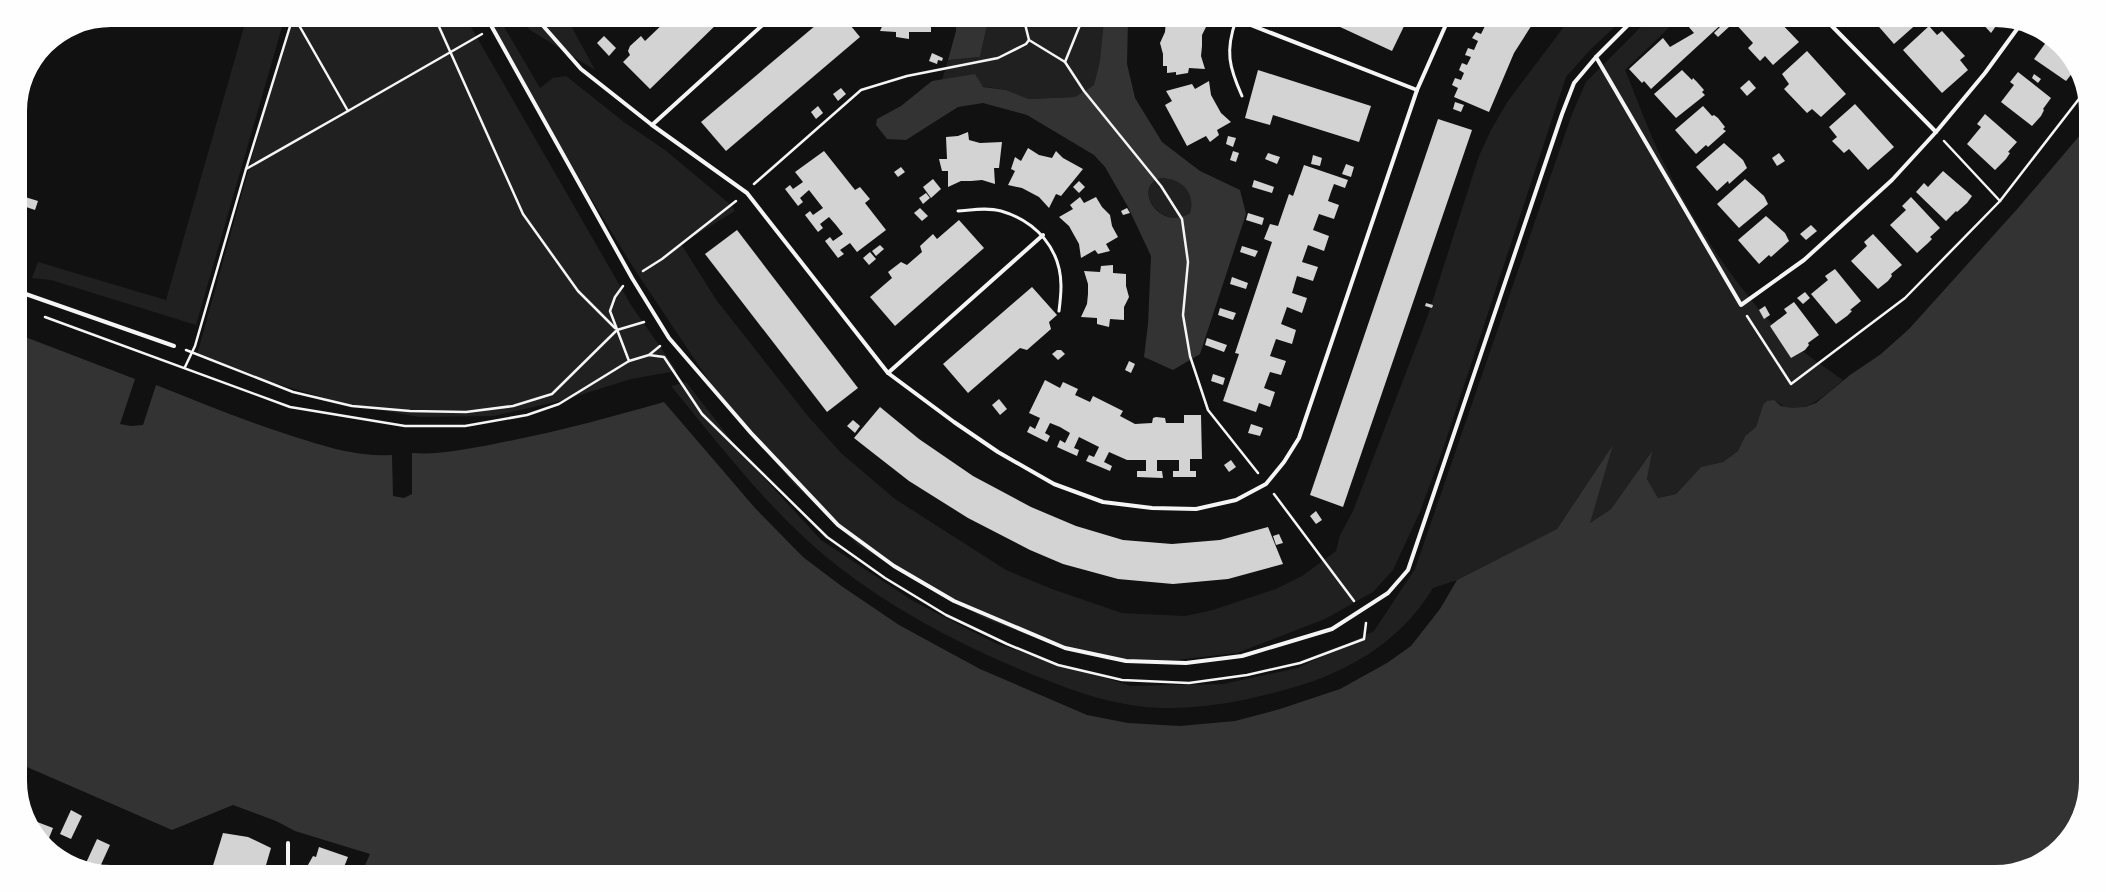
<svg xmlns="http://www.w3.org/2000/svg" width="2106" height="892" viewBox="0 0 2106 892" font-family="'Fira Sans Condensed',sans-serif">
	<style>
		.green { fill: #202020 }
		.water { fill: #333; fill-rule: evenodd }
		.building { fill: #d3d3d3 }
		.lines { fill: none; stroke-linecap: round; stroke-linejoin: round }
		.path { stroke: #f5f5f5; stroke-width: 2.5 }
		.service { stroke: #f5f5f5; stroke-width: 3 }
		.minor { stroke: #f5f5f5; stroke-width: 4 }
	</style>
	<rect width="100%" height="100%" fill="#111"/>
	<g class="green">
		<polygon points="246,20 284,20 196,325 51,280 32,278 38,262 166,300"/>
		<polygon points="290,20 467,20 631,305 677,371 631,379 564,400 494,416 419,417 341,403 265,380 197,355"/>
		<polygon points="488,20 500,20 540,88 553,78 566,76 624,122 665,150 731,205 735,211 681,244 717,301 807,415 841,453 895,499 1006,570 1052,589 1122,613 1185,616 1213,610 1276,589 1302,576 1336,551 1340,535 1353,511 1428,315 1479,156 1491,130 1508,101 1569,20 1622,20 1591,49 1566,77 1443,449 1420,512 1393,570 1373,592 1325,619 1237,653 1158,662 1107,660 1068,650 986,619 922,585 858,545 795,485 721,399 633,267 562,151"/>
		<polygon points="522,20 568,20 595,70 530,30"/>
		<polygon points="988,20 1104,20 1100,60 1094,85 1075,97 1029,99 1006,90 942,80 948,60 980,57"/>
		<path d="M1648,20H1677L1625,70C1638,101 1649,133 1664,163C1693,220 1728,276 1772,324C1793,346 1819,363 1843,380C1828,393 1798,422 1778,402L1763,405L1756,427L1745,436L1738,451L1723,462L1701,467L1676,494L1658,498L1647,479L1651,452L1611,509L1589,524L1612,447L1557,529L1457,580L1433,588C1398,646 1341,676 1277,692C1232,704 1184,712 1137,706C1100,701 1069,689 1036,676C947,640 856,591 788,522C746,480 709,432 671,386L686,382L742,454L821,540L913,601L997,644L1131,686L1223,684L1298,668L1374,631L1415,569L1572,114L1586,82Z"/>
		<path d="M1160,178C1181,177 1196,192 1190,213C1161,232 1132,188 1160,178Z"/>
	</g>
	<g class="water">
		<polygon points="956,20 988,20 980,57 948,60 956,31"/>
		<path d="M1104,20H1128L1127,64L1135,98L1162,142L1200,171L1240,190L1246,214L1200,354L1173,370L1144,357L1148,324L1151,256L1128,207L1105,167L1094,155L1027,115L983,103L958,107L906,140L887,139L876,125L877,119L901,106L932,81L975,74L983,87L1006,90L1029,99L1075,97L1094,85L1100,60ZM1160,178C1181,178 1196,192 1190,213C1160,232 1132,188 1160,178Z"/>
		<path d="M2086,128V781L2079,816L2046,857L1995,872H362L370,854L295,831L276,821L233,805L172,830L20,764V335L135,379L120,424L131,426L143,425L156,385C205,404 254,425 305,440C333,449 363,457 392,455L393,496L404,498L412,494V453C440,455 467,449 494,444C552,433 608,418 664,402L755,508L803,557L840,585L899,625L980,669L1087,715L1128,723L1180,726L1235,721L1280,709L1340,689L1387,663L1411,646L1440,609L1457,580L1557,529L1613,445L1590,523L1611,509L1652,451L1647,479L1658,498L1676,494L1701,467L1723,462L1738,451L1745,436L1756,427L1763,405L1767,401L1774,400L1781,406L1792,408L1805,407L1816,403L1850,375L1881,354L1909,329L2019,207Z"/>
	</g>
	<g class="building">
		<polygon points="667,20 721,20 650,89 623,62 630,55 628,51 630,46 641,36 645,41"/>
		<polygon points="822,20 846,20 860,37 726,151 701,122"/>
		<polygon points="885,20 931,20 931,32 909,32 909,39 896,37 896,32 880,31"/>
		<polygon points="1166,20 1192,20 1208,23 1202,35 1202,46 1201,56 1205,69 1189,68 1188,73 1176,75 1176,72 1167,73 1167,66 1163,66 1163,54 1160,43 1165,32"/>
		<polygon points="1325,20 1407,20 1392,51"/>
		<polygon points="1482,20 1535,20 1514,53 1489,112 1454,97 1458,88 1452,85 1455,78 1461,80 1464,73 1459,70 1462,63 1467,65 1471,57 1465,55 1468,48 1474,50 1478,41 1472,38 1476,32 1481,34 1485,26 1480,22"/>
		<polygon points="1683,20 1726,20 1651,89 1644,81 1642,83 1629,69 1663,38 1670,47 1694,33"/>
		<polygon points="1736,20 1778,20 1799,42 1773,65 1765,56 1760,61 1748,48 1753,43 1734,22"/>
		<polygon points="1873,20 1919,20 1920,21 1894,44"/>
		<polygon points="1982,20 1995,20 1999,22 1991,33 1980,21"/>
		<polygon points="1726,21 1730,26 1718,37 1714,33"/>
		<polygon points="1929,26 1937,35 1942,31 1965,56 1960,60 1968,70 1942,93 1903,50"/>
		<polygon points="604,36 616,48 609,56 597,43"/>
		<polygon points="2047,41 2071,60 2074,71 2066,81 2034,59"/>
		<polygon points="1807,51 1846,94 1821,117 1812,109 1807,113 1784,89 1789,84 1782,74"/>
		<polygon points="932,53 943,58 942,61 938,60 937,64 929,61"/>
		<polygon points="1258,70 1371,106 1359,142 1273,115 1270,125 1245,118"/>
		<polygon points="1682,70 1692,80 1693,78 1697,82 1704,90 1702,92 1705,95 1676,118 1654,94"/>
		<polygon points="2018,72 2051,98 2043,109 2044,110 2041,116 2032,126 2001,102 2014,85 2010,82"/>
		<polygon points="2034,74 2041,79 2038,83 2032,78"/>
		<polygon points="1749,80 1756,88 1747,96 1740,88"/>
		<polygon points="1209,81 1211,95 1221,113 1231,122 1217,130 1219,135 1210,142 1206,136 1187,146 1165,105 1172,101 1166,91 1192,84 1195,89"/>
		<polygon points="841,88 846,94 838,101 833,94"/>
		<polygon points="1455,102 1464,105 1461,112 1453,109"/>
		<polygon points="1855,104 1894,147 1868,170 1849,149 1844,153 1832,141 1837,137 1829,127"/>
		<polygon points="818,106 823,113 816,119 811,112"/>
		<polygon points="1703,106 1712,116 1714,115 1718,118 1725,127 1723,129 1726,131 1708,147 1706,145 1696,154 1675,130"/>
		<polygon points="1985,114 2017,142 2008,152 2010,153 2006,159 1995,170 1967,144 1981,127 1977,124"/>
		<polygon points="1438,119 1472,130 1343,507 1310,495"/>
		<polygon points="968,132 969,140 980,143 1002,142 999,168 994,168 995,184 982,180 971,181 961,181 948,187 948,171 942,171 939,159 947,159 946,137 958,136"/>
		<polygon points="1228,136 1236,138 1233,147 1226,144"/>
		<polygon points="1724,143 1743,160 1747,168 1729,184 1728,181 1717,191 1696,167"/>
		<polygon points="1028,148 1039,155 1052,158 1056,151 1063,158 1083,169 1061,196 1056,194 1049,208 1039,197 1022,188 1008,185 1015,171 1011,169 1015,157 1021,161"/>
		<polygon points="824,151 855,190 860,187 870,199 865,203 886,230 857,252 850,243 840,250 844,254 838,258 825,241 830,237 833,241 843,234 836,225 829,217 820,224 823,228 818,232 805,215 810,211 813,215 823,208 809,190 800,198 803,202 798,206 785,189 790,185 793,189 803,182 795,172"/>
		<polygon points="1233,151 1239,153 1236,162 1230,160"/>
		<polygon points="1268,153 1280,157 1277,164 1265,159"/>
		<polygon points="1779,153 1785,161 1777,166 1772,158"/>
		<polygon points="1313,155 1322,158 1320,166 1311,164"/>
		<polygon points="1346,164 1354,167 1351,177 1342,174"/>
		<polygon points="1304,165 1348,180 1345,188 1334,184 1331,192 1328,201 1339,205 1334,219 1319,214 1313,230 1329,236 1324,251 1308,245 1302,262 1318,267 1313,281 1297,276 1292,293 1307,298 1302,313 1287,307 1281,324 1296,330 1292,344 1276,339 1270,356 1286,361 1281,375 1270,372 1264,388 1275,392 1270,407 1259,403 1256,412 1223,401 1239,354 1235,353 1272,242 1264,239 1270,224 1278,226 1289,194 1293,196"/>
		<polygon points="901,167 905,172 898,177 894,172"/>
		<polygon points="1943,171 1972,196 1967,203 1957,212 1956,211 1946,221 1916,192 1924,183 1928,187"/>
		<polygon points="933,179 941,189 931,198 923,187"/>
		<polygon points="1745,179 1764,196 1768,204 1739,228 1717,204"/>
		<polygon points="1254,180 1274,187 1272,193 1252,187"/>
		<polygon points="1079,181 1085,187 1079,193 1073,187"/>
		<polygon points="926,193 930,198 923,204 919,198"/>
		<polygon points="22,196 38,201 35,210 20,205"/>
		<polygon points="1080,197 1084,203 1096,197 1102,207 1110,215 1112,226 1118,237 1106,244 1110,251 1098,254 1095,250 1081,258 1079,244 1069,226 1059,217 1073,209 1070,205"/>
		<polygon points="1911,197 1940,228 1930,237 1932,239 1927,244 1917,253 1890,225 1906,210 1902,206"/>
		<polygon points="920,208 928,216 922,221 914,213"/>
		<polygon points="1127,208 1130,213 1123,215 1121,211"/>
		<polygon points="1248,213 1264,218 1262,225 1246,220"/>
		<polygon points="1766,216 1785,233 1789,241 1771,257 1769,255 1759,264 1738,240"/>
		<polygon points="959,220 984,248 895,326 870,297 892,278 888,272 901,262 907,265 922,252 920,246 933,234 937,239"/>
		<polygon points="1811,225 1817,231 1806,240 1800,234"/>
		<polygon points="737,230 858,388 827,412 705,254"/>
		<polygon points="1873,234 1902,265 1891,274 1892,276 1888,281 1878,289 1851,261 1867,246 1864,242"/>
		<polygon points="880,245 884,249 876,256 872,251"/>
		<polygon points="1242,246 1258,251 1255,257 1240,252"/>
		<polygon points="870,252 876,259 869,265 863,258"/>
		<polygon points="1113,265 1113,273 1126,274 1126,286 1129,297 1124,307 1124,320 1110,319 1109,327 1097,324 1097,318 1081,317 1087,304 1088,294 1088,284 1084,271 1100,272 1101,266"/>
		<polygon points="1835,269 1861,301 1850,310 1852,311 1847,316 1836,324 1811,294 1828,280 1825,276"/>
		<polygon points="1232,277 1248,283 1246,289 1230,284"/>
		<polygon points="1032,287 1057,315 1049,322 1051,329 1027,350 1020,348 968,393 943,364"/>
		<polygon points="1805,292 1810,298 1803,304 1797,298"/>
		<polygon points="1794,302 1819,335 1808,343 1809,345 1805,350 1791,358 1770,326 1787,313 1784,309"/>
		<polygon points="1426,303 1433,305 1432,308 1425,306"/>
		<polygon points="1765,306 1770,315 1764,319 1759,310"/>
		<polygon points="1220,308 1236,313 1233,320 1218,315"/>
		<polygon points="1207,338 1227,345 1224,352 1205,345"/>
		<polygon points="1057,350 1061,350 1065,354 1058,360 1052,354"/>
		<polygon points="1129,361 1135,364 1131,373 1125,370"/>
		<polygon points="1213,374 1225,378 1223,385 1211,381"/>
		<polygon points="1045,380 1060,388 1063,382 1078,389 1075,395 1090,402 1093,396 1123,411 1120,416 1135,424 1152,423 1153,418 1156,417 1165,418 1166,423 1184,423 1184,415 1201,415 1202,459 1190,459 1190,471 1196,471 1196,477 1173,477 1173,471 1179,471 1179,460 1157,460 1157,471 1162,471 1163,478 1137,477 1137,471 1146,471 1146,460 1127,460 1109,452 1104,462 1112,466 1110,471 1086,461 1089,455 1094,457 1099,447 1079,437 1074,448 1079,450 1077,456 1057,447 1060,440 1065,443 1070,433 1060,427 1050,423 1045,433 1050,436 1047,442 1027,432 1030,426 1035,429 1040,418 1029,413"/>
		<polygon points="999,399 1007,409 1000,415 992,405"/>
		<polygon points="880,407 919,439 973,476 1031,507 1076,526 1123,540 1172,544 1220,540 1268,527 1283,564 1228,579 1173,584 1118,579 1063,564 1030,550 968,518 909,481 868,449 854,438"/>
		<polygon points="853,420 860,426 855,433 847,426"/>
		<polygon points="1251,424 1263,428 1260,436 1248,433"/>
		<polygon points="1231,460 1236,467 1229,472 1224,465"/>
		<polygon points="1316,511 1322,520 1316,524 1310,516"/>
		<polygon points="1279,534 1283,543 1276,545 1273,536"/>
		<polygon points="71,810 82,816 71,839 60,834"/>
		<polygon points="32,820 53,828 47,843 39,836"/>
		<polygon points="223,833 248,837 271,848 264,872 211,872"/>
		<polygon points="97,839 110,845 99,869 86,863"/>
		<polygon points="319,847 348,857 344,867 357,871 356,872 304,872 313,856 316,857"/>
	</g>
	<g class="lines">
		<g class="path">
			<polyline points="296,20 348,111 482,34"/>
			<polyline points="436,20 523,214 578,291 615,328"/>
			<polyline points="1024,20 1029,40 1065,62 1082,20"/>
			<polyline points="1065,62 1084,91 1161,186 1182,219 1188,262 1183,315 1190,356 1208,410 1258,473"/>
			<polyline points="1944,141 2000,201"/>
			<polyline points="246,169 348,111"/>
			<polyline points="754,184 861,90 907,76 998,58 1026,44 1029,40"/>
			<polyline points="643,271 662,259 736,201"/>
			<polyline points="623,286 615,297 610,311 629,361"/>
			<polyline points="1747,316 1791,384 1905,298 2000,201 2082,95"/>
			<polyline points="45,317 290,407 405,426 465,426 527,415 559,404 629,361 649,355 660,346"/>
			<polyline points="186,350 293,392 352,406 410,411 466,412 513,406 552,394 617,330 644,322"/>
			<polyline points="649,355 664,357 702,414 827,537 885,578 946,615 1007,644 1058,665 1122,680 1189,683 1247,675 1300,663 1364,639 1366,623"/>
			<polyline points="185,367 195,346 246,169 292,20"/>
			<polyline points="1274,494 1354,601"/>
		</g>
		<g class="service">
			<path d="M1236,20C1225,51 1229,67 1242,96"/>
			<polyline points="856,21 856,20"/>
			<path d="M958,211C972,210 987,207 1001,211C1036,221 1061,249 1061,286C1061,294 1060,303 1059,311"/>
		</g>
		<g class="minor">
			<polyline points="488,20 632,278 669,338 751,433 838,525 894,566 954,601 1065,648 1126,661 1186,663 1242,656 1332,629 1388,593 1408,570 1562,114 1574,83 1596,57 1633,20"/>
			<polyline points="538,20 581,69 652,125 747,193 888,373 954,422 998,452 1054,484 1103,502 1152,508 1196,509 1236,500 1266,484 1284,462 1299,438 1417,90 1448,20"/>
			<polyline points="1238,20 1417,90"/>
			<polyline points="1826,20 1936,132"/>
			<polyline points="1596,57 1741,305 1804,260 1892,180 1936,132 1985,73 2020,25"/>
			<polyline points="652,125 768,20"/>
			<polyline points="20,292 174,346"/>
			<polyline points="888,373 1043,235"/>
			<polyline points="288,872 288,843"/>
		</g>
	</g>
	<path d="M0 0H2106V892H0ZM111 27H1995A84 84 0 0 1 2079 111V781A84 84 0 0 1 1995 865H111A84 84 0 0 1 27 781V111A84 84 0 0 1 111 27Z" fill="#fefefe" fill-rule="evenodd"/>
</svg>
